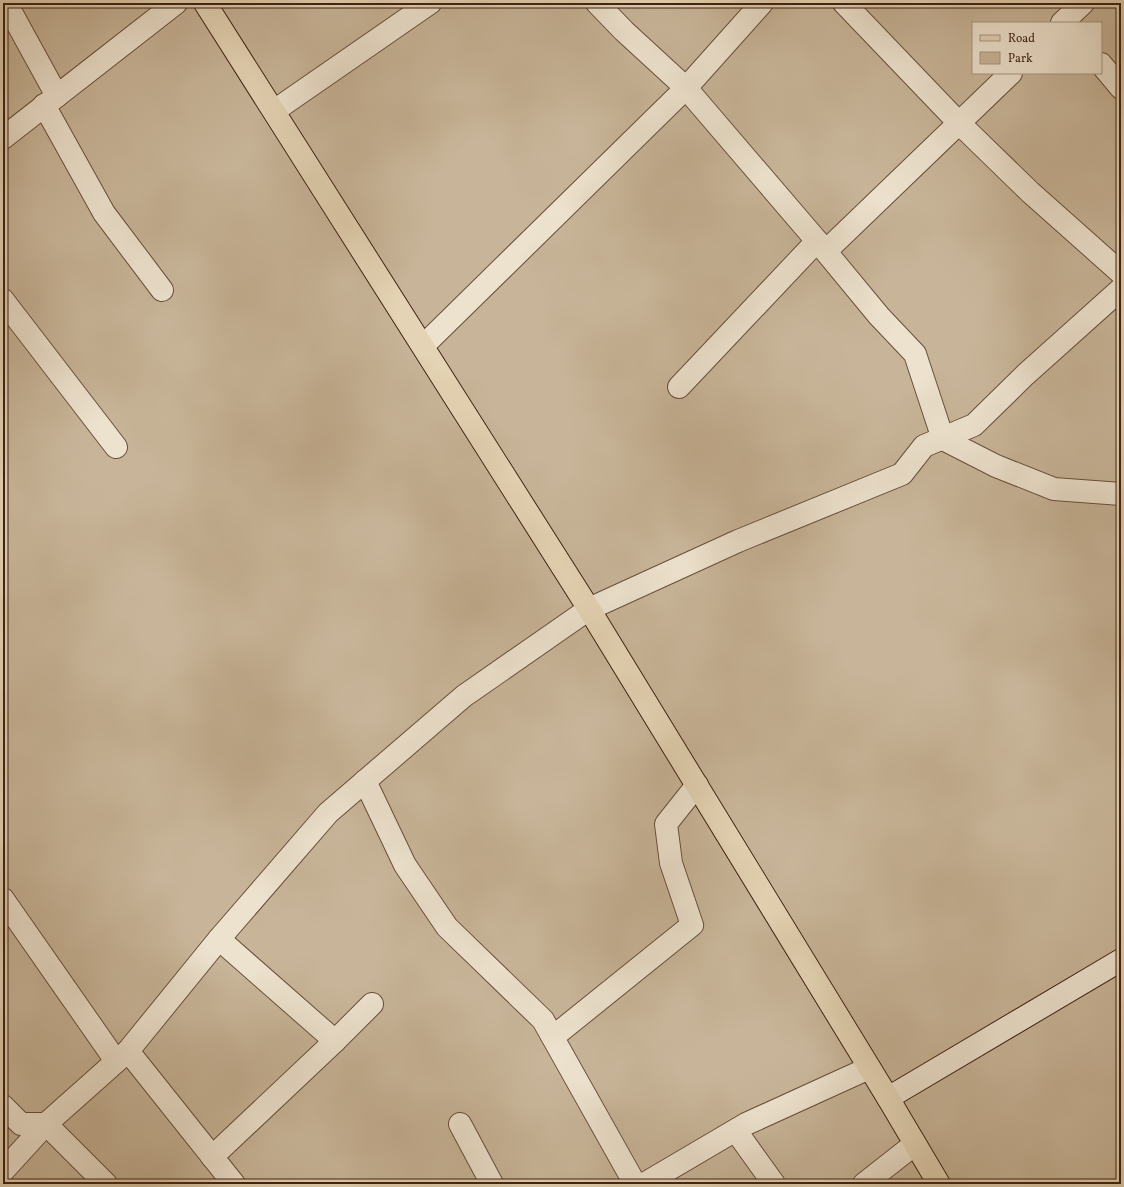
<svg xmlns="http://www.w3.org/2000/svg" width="1124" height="1187" viewBox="0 0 1124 1187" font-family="Vollkorn,serif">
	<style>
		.green { fill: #c8b599; stroke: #836b56; fill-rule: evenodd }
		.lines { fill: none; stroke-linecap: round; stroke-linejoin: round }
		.street-casing { stroke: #684e3c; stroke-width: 24 }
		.secondary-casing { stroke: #3e2114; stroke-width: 24 }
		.primary-casing { stroke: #3e2114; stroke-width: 24 }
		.street { stroke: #ede2ce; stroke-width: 22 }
		.secondary { stroke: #ede2ce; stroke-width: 22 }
		.primary { stroke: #e4d3b4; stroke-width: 22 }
	</style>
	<rect width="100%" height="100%" fill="#e4d3b4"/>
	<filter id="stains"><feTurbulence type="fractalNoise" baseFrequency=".005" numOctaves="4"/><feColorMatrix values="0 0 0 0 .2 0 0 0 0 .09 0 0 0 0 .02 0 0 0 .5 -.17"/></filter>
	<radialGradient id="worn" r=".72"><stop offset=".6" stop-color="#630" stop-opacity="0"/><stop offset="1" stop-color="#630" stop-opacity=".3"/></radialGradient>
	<path class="green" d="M3,3H1121V1184H3ZM973,23H1101V73H973Z"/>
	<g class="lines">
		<g class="street-casing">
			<g id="street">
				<polyline points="6,3 57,96"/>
				<polyline points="597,3 624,31 686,88 817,241 879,316 915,354 943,439 996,466 1054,489 1121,494"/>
				<polyline points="844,3 959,123 1030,192 1121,273"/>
				<polyline points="1062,23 1083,3"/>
				<polyline points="1101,64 1121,88"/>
				<polyline points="44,105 104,213 162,290"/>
				<polyline points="274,111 430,3"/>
				<polyline points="3,138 176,3"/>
				<polyline points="826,251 1011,73"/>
				<polyline points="3,300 116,447"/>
				<polyline points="423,346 686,88 762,3"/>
				<polyline points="679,387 817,241"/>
				<polyline points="365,781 405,865 447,927 543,1020 635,1184"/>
				<polyline points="3,899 116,1061"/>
				<polyline points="219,939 335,1041"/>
				<polyline points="553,1037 692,925 671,863 666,824 697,785"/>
				<polyline points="128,1051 234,1184"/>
				<polyline points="3,1106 21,1124 46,1124 106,1184"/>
				<polyline points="460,1124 492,1184"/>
				<polyline points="736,1131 774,1184"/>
				<polyline points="212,1157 335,1041 372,1004"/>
				<polyline points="3,1171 46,1124 128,1051 219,939 328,813 464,696 589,609 738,541 902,474 924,446 974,425 1025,375 1121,289"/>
				<polyline points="644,1184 746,1124 869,1068"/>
				<polyline points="864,1184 915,1144"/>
			</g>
		</g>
		<g class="secondary-casing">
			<polyline id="secondary" points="888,1098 1121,960"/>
		</g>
		<g class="primary-casing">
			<polyline id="primary" points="205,3 589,609 888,1098 939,1184"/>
		</g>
		<use href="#street" class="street"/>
		<use href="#secondary" class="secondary"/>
		<use href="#primary" class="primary"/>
	</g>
	<rect width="1124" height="1187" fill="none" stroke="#e4d3b4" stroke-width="16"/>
	<rect x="4" y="4" width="1116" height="1179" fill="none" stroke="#3e2114" stroke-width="2"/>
	<rect x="8" y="8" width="1108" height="1171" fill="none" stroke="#3e2114"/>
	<rect x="972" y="22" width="130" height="52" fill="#ede2ce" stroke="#a79584"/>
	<rect x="980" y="35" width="20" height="6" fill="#e4d3b4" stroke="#a79584"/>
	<text x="1008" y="42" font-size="12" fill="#3e2114">Road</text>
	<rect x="980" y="52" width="20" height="12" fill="#c8b599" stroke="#a79584"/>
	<text x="1008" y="62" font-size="12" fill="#3e2114">Park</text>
	<rect width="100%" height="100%" filter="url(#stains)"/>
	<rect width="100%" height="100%" fill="url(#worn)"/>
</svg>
